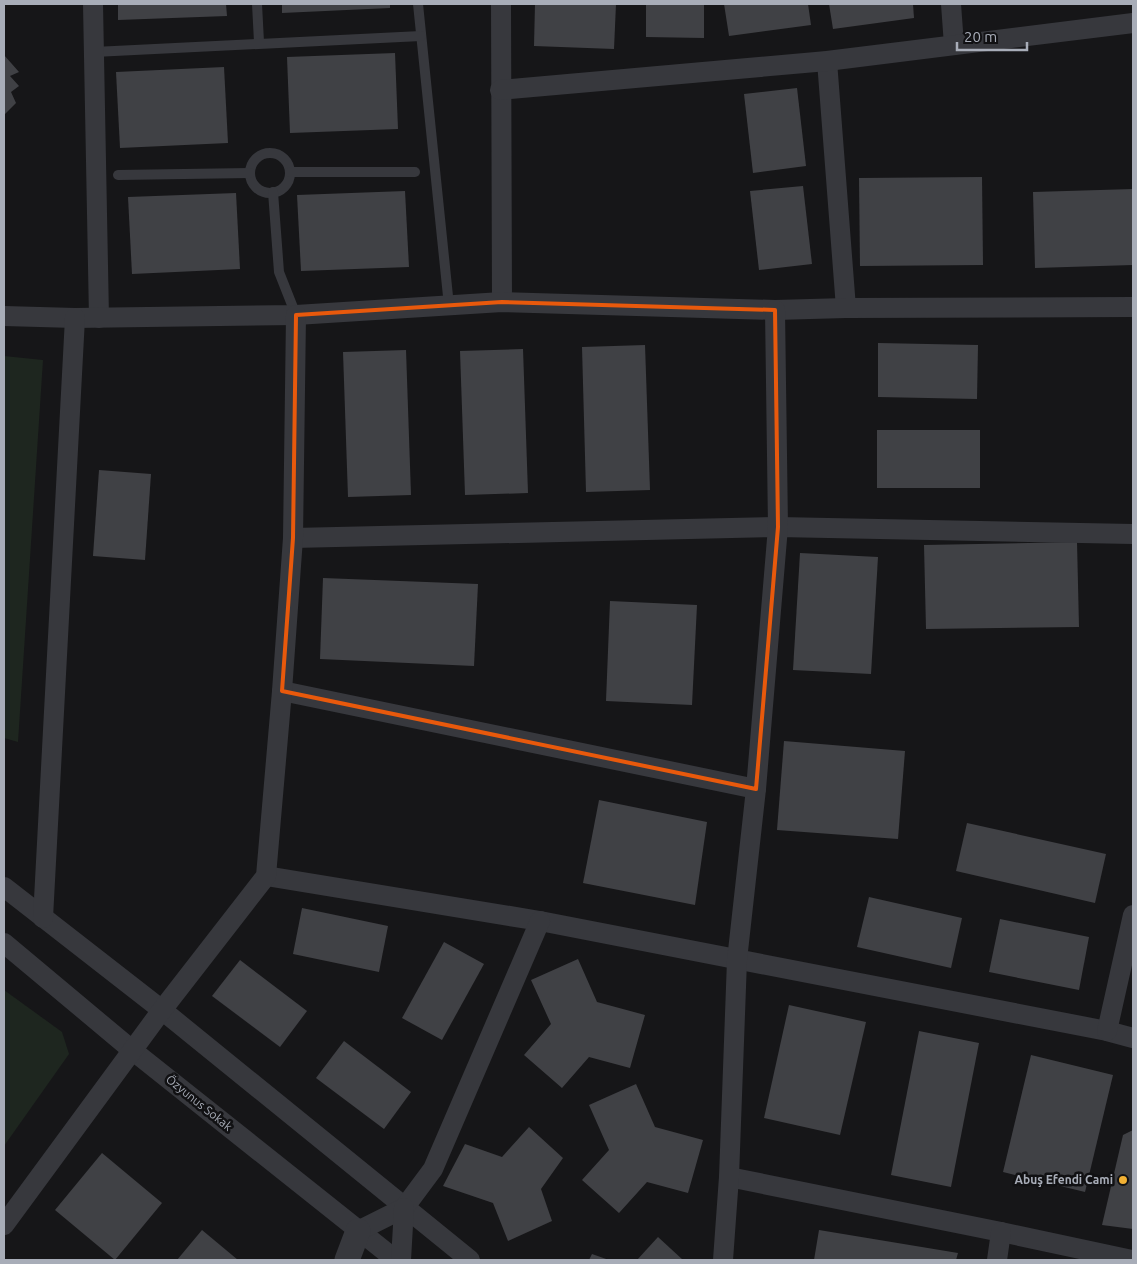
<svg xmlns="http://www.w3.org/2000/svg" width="1137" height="1264" viewBox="0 0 1137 1264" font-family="Ubuntu,sans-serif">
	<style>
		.green { fill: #1e261f }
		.building { fill: #404145 }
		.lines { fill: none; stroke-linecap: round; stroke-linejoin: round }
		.service { stroke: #37383d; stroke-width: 10 }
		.minor { stroke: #37383d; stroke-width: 20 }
		.tertiary { stroke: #37383d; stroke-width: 25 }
		.marked { fill: none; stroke: #e8590c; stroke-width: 4; stroke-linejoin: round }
		.poi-dot { fill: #f2b134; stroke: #111113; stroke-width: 2 }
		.labels { text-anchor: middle; stroke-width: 5; stroke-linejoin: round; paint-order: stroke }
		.street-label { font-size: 12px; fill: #a8adb8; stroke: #111113 }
		.poi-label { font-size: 12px; font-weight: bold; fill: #a8adb8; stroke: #111113; text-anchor: end }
	</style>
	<rect width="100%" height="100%" fill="#161618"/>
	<g class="green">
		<polygon points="4,356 43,360 18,742 4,738"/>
		<polygon points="4,990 62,1032 69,1054 4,1146"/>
	</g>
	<g class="building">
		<polygon points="118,4 226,4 227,16 118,20"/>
		<polygon points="282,4 390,4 390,8 282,13"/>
		<polygon points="535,4 616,4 614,49 534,46"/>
		<polygon points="646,4 704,4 704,38 646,37"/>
		<polygon points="724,4 808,4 811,25 729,36"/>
		<polygon points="829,4 913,4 914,18 833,29"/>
		<polygon points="395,53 398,129 290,133 287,57"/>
		<polygon points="4,55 19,72 10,76 19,86 11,92 16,103 4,115"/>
		<polygon points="224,67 228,143 120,148 116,72"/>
		<polygon points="797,88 806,166 753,173 744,94"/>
		<polygon points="982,177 983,265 860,266 859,178"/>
		<polygon points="803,186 812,264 759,270 750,191"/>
		<polygon points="1133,189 1133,265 1035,268 1033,192"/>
		<polygon points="405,191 409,267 301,271 297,195"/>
		<polygon points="236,193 240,269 132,274 128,197"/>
		<polygon points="878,343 978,345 977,399 878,397"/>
		<polygon points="645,345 650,490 586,492 582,347"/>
		<polygon points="523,349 528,493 465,495 460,351"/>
		<polygon points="406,350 411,495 348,497 343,352"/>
		<rect x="877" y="430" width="103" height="58"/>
		<polygon points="99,470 151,474 145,560 93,556"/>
		<polygon points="1077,542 1079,627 926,629 924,545"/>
		<polygon points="800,553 878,557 871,674 793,670"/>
		<polygon points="323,578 478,584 474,666 320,659"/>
		<polygon points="610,601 697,605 692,705 606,701"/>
		<polygon points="784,741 905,751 898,839 777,830"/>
		<polygon points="599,800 707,822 695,905 583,883"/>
		<polygon points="967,823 1106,854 1095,903 956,871"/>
		<polygon points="869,897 962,918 951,968 857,947"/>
		<polygon points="302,908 388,926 379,972 293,954"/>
		<polygon points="1000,919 1089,937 1079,990 989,972"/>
		<polygon points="444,942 484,964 442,1040 402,1018"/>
		<polygon points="578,959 597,1002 645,1015 630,1068 589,1057 562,1088 524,1055 551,1024 531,980"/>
		<polygon points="240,960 307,1011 280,1047 212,996"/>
		<polygon points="789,1005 866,1022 840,1135 764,1118"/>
		<polygon points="919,1031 979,1043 951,1187 891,1175"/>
		<polygon points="344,1041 411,1092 384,1129 316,1078"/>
		<polygon points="1031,1055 1113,1075 1085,1192 1003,1172"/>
		<polygon points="636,1084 655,1127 703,1140 688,1193 647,1182 619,1213 582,1180 609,1150 589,1105"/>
		<polygon points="529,1127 563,1158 541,1189 552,1221 508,1241 493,1203 443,1186 465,1144 502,1157"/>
		<polygon points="1133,1130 1133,1229 1102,1225 1123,1135"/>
		<polygon points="102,1153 162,1203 115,1260 55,1210"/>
		<polygon points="202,1230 238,1260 177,1260"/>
		<polygon points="819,1230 958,1253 956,1260 814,1260"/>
		<polygon points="658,1237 683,1260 637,1260"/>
		<polygon points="592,1254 609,1260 589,1260"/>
	</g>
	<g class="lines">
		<g class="service">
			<polyline points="257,4 259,42"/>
			<polyline points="418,4 449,306"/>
			<polyline points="94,52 421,36"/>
			<circle cx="270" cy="173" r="20"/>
			<polyline points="290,172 415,172"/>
			<polyline points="118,175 250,173"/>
			<polyline points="273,192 279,272 296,315"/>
		</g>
		<g class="minor">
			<polyline points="93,4 99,318"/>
			<polyline points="501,4 502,302"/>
			<polyline points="951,4 954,45"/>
			<polyline points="827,61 846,308"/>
			<polyline points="500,90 827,61 1133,23"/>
			<polyline points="4,316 75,318 296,315 502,302 775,310 846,308 1133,307"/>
			<polyline points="293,538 778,527 1133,534"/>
			<polyline points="282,691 756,789"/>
			<polyline points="266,876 540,921 1107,1031 1133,1038"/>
			<polyline points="4,887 162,1010 470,1260"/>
			<polyline points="43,918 75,318"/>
			<polyline points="4,943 132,1050 396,1260"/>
			<polyline points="1107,1031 1133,915"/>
			<polyline points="729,1177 1001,1232 1132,1260"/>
			<polyline points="4,1225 162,1010 266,876 282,691 293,538 296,315"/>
			<polyline points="358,1231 404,1208 433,1169 540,921"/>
			<polyline points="401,1260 404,1208"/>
			<polyline points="723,1260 729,1177 737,960 756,789 778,527 775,310"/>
			<polyline points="997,1260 1001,1232"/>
		</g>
		<polyline class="tertiary" points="347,1260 358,1231"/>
	</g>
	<path class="marked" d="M502,302L775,310L778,527L756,789L282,691L293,538L296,315Z"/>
	<circle class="poi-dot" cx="1123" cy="1180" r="5"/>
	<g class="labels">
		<g class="street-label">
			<text transform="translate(199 1103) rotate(39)" y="4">Özyunus Sokak</text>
		</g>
		<g class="poi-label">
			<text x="1113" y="1184">Abuş Efendi Cami</text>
		</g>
	</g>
	<rect width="1137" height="1264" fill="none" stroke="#a8adb8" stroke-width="10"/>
	<path d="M957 42v8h70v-8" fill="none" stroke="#a8adb8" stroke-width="2.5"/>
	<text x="964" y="42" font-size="15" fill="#a8adb8" stroke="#111113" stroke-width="4" paint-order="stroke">20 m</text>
</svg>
